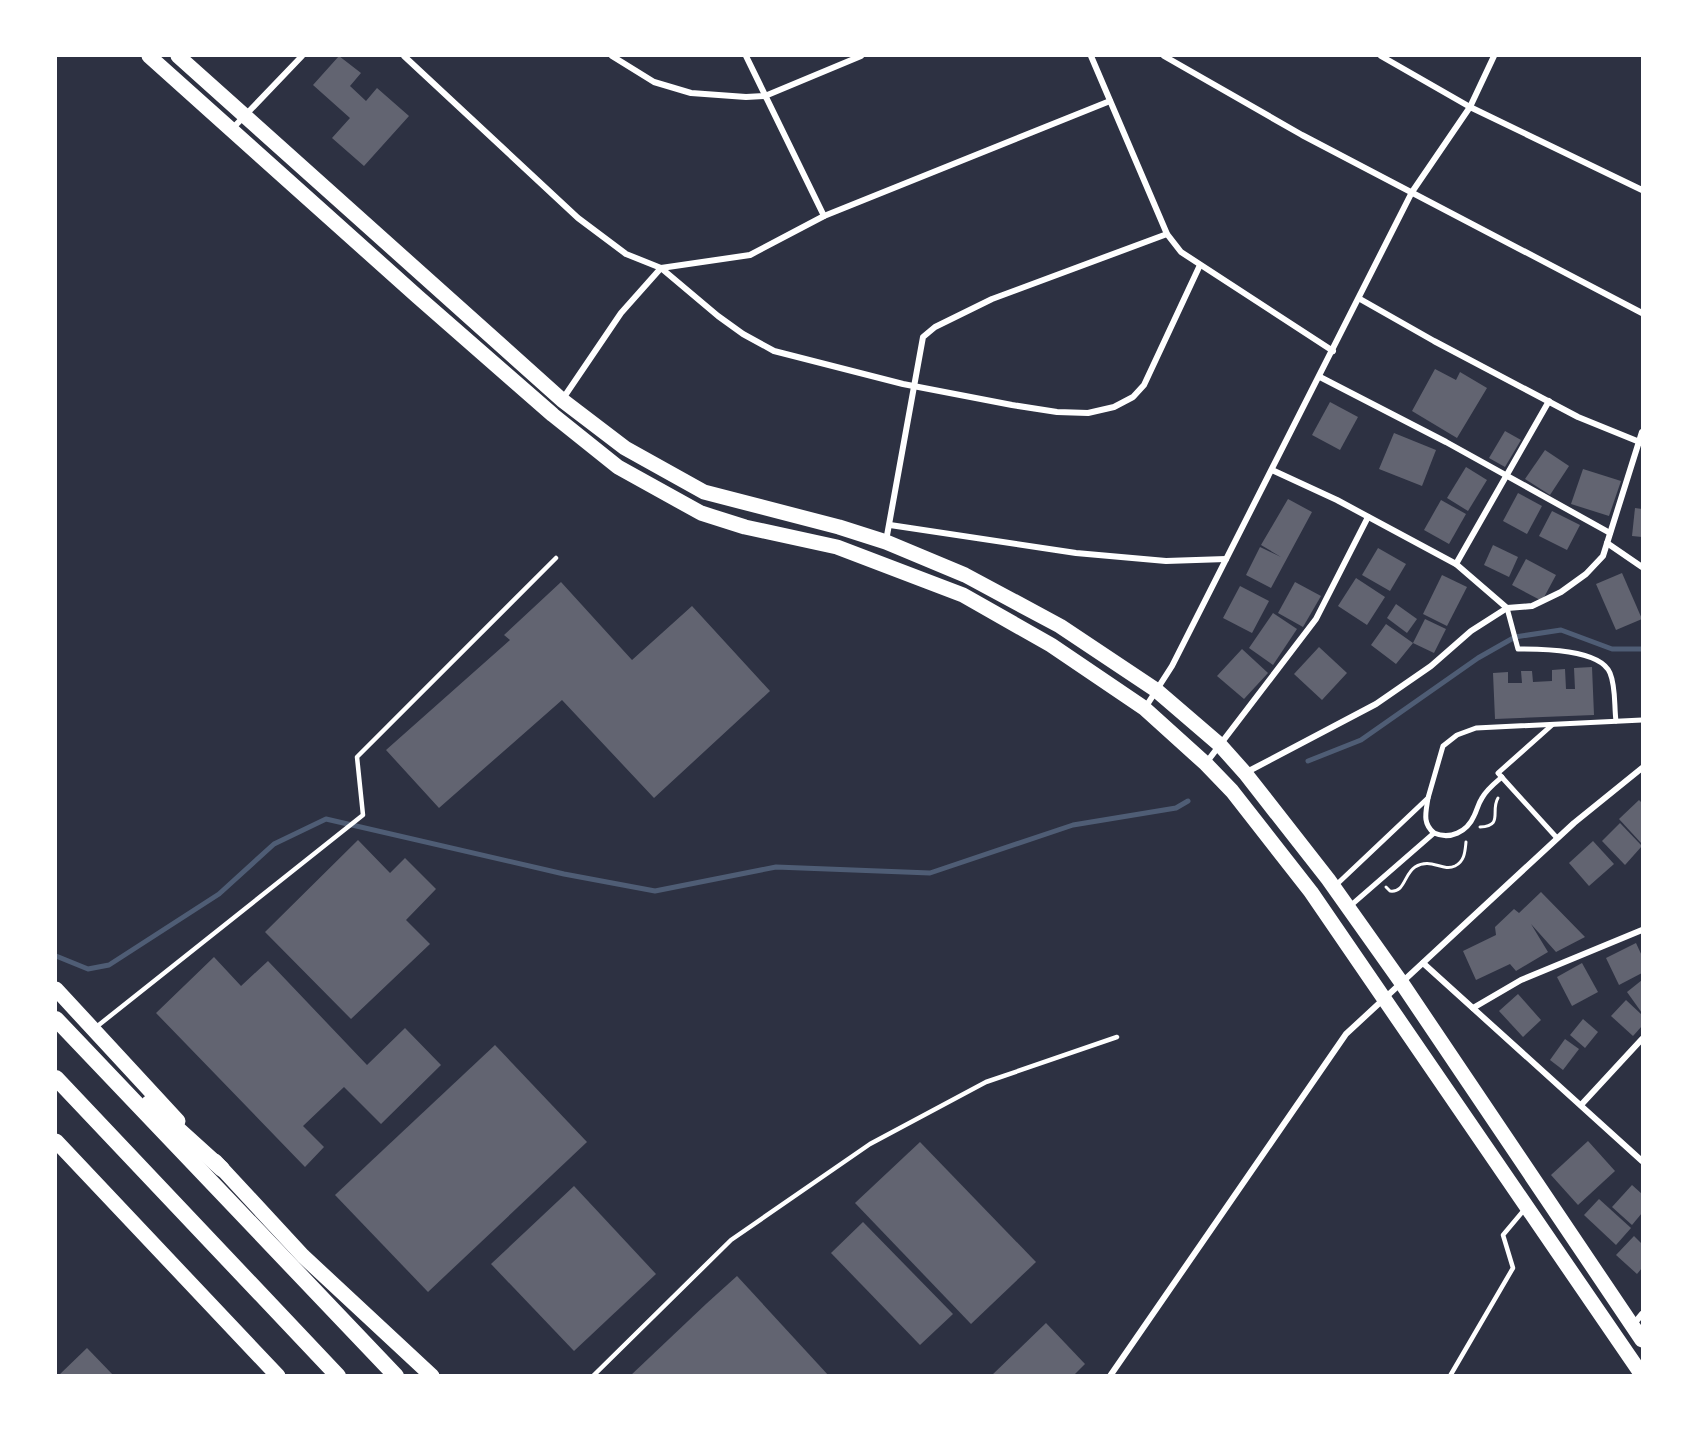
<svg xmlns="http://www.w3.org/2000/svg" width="1698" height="1431" viewBox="0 0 1698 1431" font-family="Georgia,serif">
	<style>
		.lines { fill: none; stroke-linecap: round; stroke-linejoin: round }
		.stream { stroke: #4f5d75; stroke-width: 5 }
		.building { fill: #626471 }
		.path { stroke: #fff; stroke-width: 3 }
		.service { stroke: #fff; stroke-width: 4.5 }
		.pedestrian { stroke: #fff; stroke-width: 5 }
		.minor { stroke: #fff; stroke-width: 6 }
		.primary { stroke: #fff; stroke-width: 15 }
		.trunk { stroke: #fff; stroke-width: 16 }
	</style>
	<rect width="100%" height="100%" fill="#2d3142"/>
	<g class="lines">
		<g class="stream">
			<polyline points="1308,761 1361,740 1478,658 1515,637 1561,630 1612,649 1642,649"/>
			<polyline points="56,956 88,969 109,965 219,894 274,844 326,819 564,874 655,891 776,867 930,873 1073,825 1176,808 1188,801"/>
		</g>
	</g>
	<g class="building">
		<polygon points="339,56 361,73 350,86 366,101 377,88 409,116 364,166 332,138 350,118 313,85"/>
		<polygon points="1435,369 1456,380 1460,372 1487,388 1457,438 1412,411"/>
		<polygon points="1330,402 1358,417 1340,450 1312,435"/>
		<polygon points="1505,431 1521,440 1505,467 1489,458"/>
		<polygon points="1394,433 1436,450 1422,486 1379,469"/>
		<polygon points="1545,450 1569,466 1550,495 1525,479"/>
		<polygon points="1466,467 1487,480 1468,511 1447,498"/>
		<polygon points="1583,469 1621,481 1609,516 1571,504"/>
		<polygon points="1518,493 1542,506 1527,534 1503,521"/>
		<polygon points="1288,499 1312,512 1271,588 1246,575 1260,547 1281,557 1261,545"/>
		<polygon points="1441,500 1466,514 1449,544 1424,530"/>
		<polygon points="1635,508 1642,509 1642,537 1632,536"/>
		<polygon points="1552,511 1580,525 1567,550 1539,536"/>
		<polygon points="1493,545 1518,557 1509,577 1484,565"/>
		<polygon points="1378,548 1406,564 1390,591 1362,575"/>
		<polygon points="1526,559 1556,575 1542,601 1512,585"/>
		<polygon points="1622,573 1642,619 1616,630 1596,584"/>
		<polygon points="1442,575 1467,587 1447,626 1423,614"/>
		<polygon points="1356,578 1385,597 1367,625 1338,606"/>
		<polygon points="561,582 632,660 692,606 770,691 654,798 562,700 439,808 386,750 510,640 504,635"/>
		<polygon points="1295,582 1321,596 1303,627 1278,613"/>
		<polygon points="1240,586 1269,601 1252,633 1223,618"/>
		<polygon points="1396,604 1417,619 1407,633 1387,618"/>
		<polygon points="1273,613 1297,629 1273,665 1249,648"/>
		<polygon points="1425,619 1446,629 1434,653 1413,643 1396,664 1371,645 1386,624 1413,643"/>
		<polygon points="1319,647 1347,673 1322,700 1294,674"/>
		<polygon points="1242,649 1268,673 1244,699 1217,676"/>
		<polygon points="1592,667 1594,715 1495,719 1493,673 1508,672 1508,683 1522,683 1521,671 1532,671 1533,682 1552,681 1552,670 1565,669 1566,689 1575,689 1574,668"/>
		<polygon points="1639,800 1642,803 1642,844 1619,819"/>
		<polygon points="1620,823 1642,846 1625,865 1602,841"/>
		<polygon points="358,840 390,873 405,858 436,889 406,920 430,944 351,1019 265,932"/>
		<polygon points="1593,841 1614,864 1589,886 1569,863"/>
		<polygon points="1541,892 1585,937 1556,952 1531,924 1548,952 1516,971 1510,964 1476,980 1463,951 1496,935 1495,927 1514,909 1519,913"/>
		<polygon points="1636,943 1642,956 1642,973 1619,985 1606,958"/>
		<polygon points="214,957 241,986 268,961 367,1065 405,1028 441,1065 381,1124 344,1087 303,1126 324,1147 305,1167 156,1013"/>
		<polygon points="1582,963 1598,992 1572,1006 1557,977"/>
		<polygon points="1642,980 1642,1013 1627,992"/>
		<polygon points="1518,994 1541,1020 1523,1037 1499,1011"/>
		<polygon points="1626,1000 1642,1015 1642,1026 1633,1036 1611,1016"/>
		<polygon points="1583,1019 1598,1032 1585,1048 1570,1035"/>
		<polygon points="1565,1039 1579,1049 1563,1070 1550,1060"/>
		<polygon points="495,1045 587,1142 428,1292 335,1195"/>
		<polygon points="1588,1141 1615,1171 1578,1205 1551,1175"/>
		<polygon points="920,1142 1036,1262 971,1324 855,1203"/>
		<polygon points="1632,1185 1642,1194 1642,1213 1632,1225 1612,1207"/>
		<polygon points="574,1186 656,1274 574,1351 491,1264"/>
		<polygon points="1599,1199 1631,1228 1616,1245 1584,1215"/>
		<polygon points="863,1222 953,1314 920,1345 831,1253"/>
		<polygon points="1634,1236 1642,1244 1642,1268 1637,1274 1616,1255"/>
		<polygon points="737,1276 829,1376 630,1376 706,1304"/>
		<polygon points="1046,1323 1085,1364 1073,1376 991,1376"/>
		<polygon points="87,1348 114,1376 58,1376"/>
	</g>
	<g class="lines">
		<g class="path">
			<path d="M1480,827C1504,826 1490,811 1498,798"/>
			<path d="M1386,887L1390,891C1405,893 1404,874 1415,867C1431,857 1442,872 1455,866C1465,861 1465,851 1466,842"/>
		</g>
		<g class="service">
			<polyline points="95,1028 363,815 357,757 556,558"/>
			<polyline points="593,1376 731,1240 870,1144 986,1082 1117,1037"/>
			<polyline points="1450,1376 1513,1268 1503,1235 1524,1210"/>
		</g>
		<g class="pedestrian">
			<path d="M1507,608L1518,649C1541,649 1600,649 1610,673C1616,687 1614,706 1616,721"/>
			<polyline points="1552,725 1498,773 1557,838"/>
			<path d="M1434,833C1450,840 1467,832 1474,816C1477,810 1478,804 1482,798C1487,789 1495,783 1502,777"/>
			<polyline points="1335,886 1428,798 1443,746 1457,735 1476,728 1642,720"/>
			<path d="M1349,907L1434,833C1422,823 1426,812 1428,798"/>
		</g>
		<g class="minor">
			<polyline points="404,56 578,218 626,254 661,268 718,316 743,334 774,351 903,384 1012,405 1057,412 1088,413 1114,407 1133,397 1144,385 1200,265"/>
			<polyline points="612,56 654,82 691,93 746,97 765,96 861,56"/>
			<polyline points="746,56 824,216"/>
			<polyline points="1091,56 1167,234 1181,252 1333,351"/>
			<polyline points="1164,56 1302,135 1642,313"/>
			<polyline points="1381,56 1470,107 1642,190"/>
			<polyline points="232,129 302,56"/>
			<polyline points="1360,299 1434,341 1578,417 1642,443"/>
			<polyline points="1320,377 1446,442 1610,533"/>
			<polyline points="562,400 621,313 661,268 750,255 824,216 1110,101"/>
			<polyline points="1272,470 1337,500 1456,564 1507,608"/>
			<polyline points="890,525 1076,553 1166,561 1226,559"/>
			<polyline points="886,541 923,337 935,327 992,299 1167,234"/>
			<polyline points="1607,543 1642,567"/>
			<polyline points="1456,564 1549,401"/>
			<polyline points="1145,708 1172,666 1412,192 1470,107 1494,56"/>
			<polyline points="1206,763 1316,619 1368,517"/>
			<polyline points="1245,773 1376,704 1431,666 1471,631 1507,608 1532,606 1561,592 1586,574 1603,556 1642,432"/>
			<polyline points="1423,963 1642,1161"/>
			<polyline points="1473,1008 1521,980 1642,930"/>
			<polyline points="1581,1105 1642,1039"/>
			<polyline points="1633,1325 1642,1314"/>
			<polyline points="1110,1376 1346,1034 1574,823 1642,768"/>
		</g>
		<g class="primary">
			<polyline points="149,56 418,297 553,415 618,467 701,513 745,527 837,547 963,595 1051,645 1144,708 1206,764 1232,791 1311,892 1642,1375"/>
			<polyline points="178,56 562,400 625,448 704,492 839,527 886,542 965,575 1060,626 1156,690 1220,745 1245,773 1328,879 1401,982 1642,1340"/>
			<polyline points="56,989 178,1121"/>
			<polyline points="56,1141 278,1376"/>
			<polyline points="215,1161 303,1256 432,1376"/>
		</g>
		<g class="trunk">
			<polyline points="56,1019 396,1376"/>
			<polyline points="56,1078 338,1376"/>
			<polyline points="149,1103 222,1169"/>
		</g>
	</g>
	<rect width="1698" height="1431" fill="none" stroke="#ffffff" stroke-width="114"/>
</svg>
